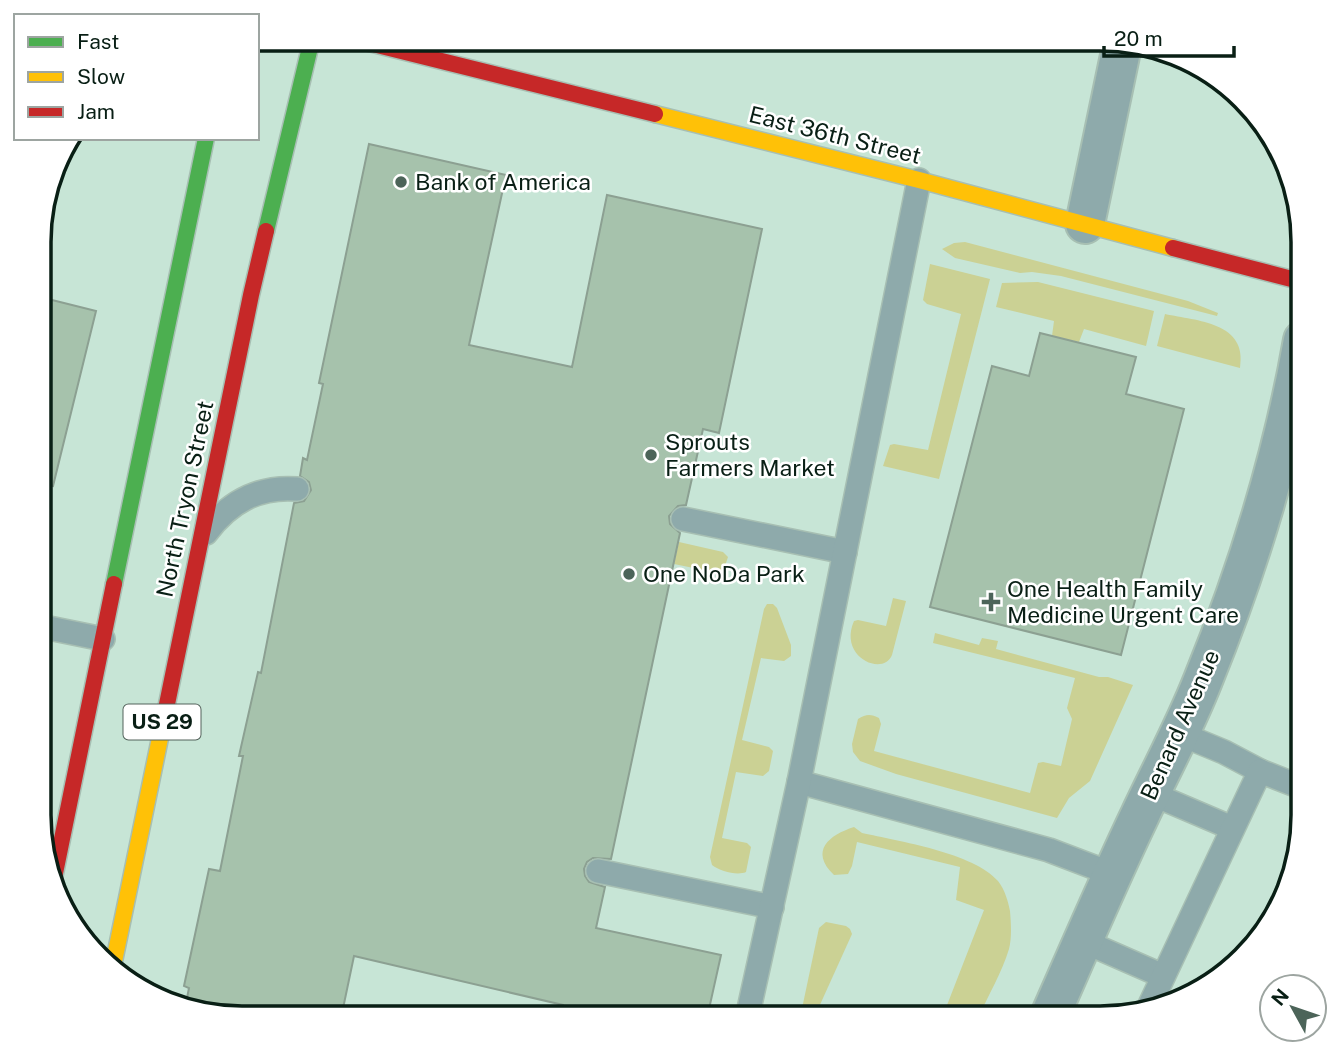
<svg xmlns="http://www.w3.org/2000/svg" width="1342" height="1057" viewBox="0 0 1342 1057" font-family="'Public Sans',sans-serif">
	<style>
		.green { fill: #cbd194 }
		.building { fill: #a6c2ac; stroke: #8ca092; stroke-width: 2 }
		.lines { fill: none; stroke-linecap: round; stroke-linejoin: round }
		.lane-casing { stroke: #a7bfb3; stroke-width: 26 }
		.street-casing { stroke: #a7bfb3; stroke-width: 42 }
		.fast-casing { stroke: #a7bfb3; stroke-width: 19 }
		.slow-casing { stroke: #a7bfb3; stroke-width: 19 }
		.jam-casing { stroke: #a7bfb3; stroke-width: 19 }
		.lane { stroke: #8eaaab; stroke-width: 23 }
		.street { stroke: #8eaaab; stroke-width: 38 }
		.fast { stroke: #4caf50; stroke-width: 16 }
		.slow { stroke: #ffc107; stroke-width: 16 }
		.jam { stroke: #c62828; stroke-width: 16 }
		.poi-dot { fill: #4c6459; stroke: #fff; stroke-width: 2.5 }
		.labels { text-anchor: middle; stroke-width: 5; stroke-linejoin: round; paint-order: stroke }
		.shield { fill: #fff; stroke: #53625b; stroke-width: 2 }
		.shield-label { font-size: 21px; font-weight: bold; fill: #091f15 }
		.street-label { font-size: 23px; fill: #091f15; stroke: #fff }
		.poi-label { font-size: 23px; fill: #091f15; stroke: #fff; text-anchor: start }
		.rim { fill: none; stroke: #091f15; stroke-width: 3.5 }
	</style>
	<rect width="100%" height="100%" fill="#c7e5d6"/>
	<g class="green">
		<polygon points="965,242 1188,301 1218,313 1217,316 1061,276 1032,272 1020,273 955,258 942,249 954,243"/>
		<polygon points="930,264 990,279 939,479 883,466 890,445 894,444 928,450 961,314 927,304 923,300"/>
		<polygon points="1038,282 1154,311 1146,346 1084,329 1079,342 1052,336 1054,321 996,307 1002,283"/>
		<path d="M1165,314C1197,321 1248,322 1240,368L1157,346Z"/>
		<polygon points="679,542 723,552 728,557 724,569 718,573 674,564"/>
		<path d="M893,598L906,601L892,655C883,677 838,657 854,621L858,620L886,626Z"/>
		<path d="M767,604H773L777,608L791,645V656L784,661L761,658L742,740L769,747L773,751L769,771L763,776L736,772L722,838L747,843L751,847L746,872C737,876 720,871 712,865L710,857L764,609Z"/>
		<path d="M935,633L979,645L982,638L998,641L996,649L1099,677H1108L1133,685L1090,781L1069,798L1057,818L896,774L860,761L853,752L852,744L858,719C866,714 871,714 879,718L881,724L874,751L1030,793L1038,763L1043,762L1061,766L1072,719L1067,708L1075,678L933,643Z"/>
		<path d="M854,827L862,833C898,841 974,853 998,881C1005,890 1008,901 1010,911C1011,923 1012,938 1009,949C1002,972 988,996 978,1018H942L984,910L956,900L960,867L857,842L852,866L848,874L834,875C809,851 829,835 854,827Z"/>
		<polygon points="826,922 846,926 850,929 852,934 814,1018 800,1018 819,928"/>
	</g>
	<g class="building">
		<polygon points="369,144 506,175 469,345 572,367 607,195 762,229 719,433 703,429 686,505 678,506 669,516 670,524 680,533 611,859 593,858 587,862 584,869 585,876 589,882 605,887 596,928 721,955 707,1018 572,1018 563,1005 354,956 341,1018 229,1018 185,1008 189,988 184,986 209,869 220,871 243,756 239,756 258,672 261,673 294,503 304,501 311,490 309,482 300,476 303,458 307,460 323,384 319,383"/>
		<polygon points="40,297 96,311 53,486 40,484"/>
		<polygon points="1040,333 1136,357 1126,394 1184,409 1121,655 930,607 992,366 1029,376"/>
	</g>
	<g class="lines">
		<g class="lane-casing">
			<g id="lane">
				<polyline points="683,519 845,552"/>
				<path d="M206,533C229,502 258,486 297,489"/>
				<polyline points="39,626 103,639"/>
				<polyline points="1178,733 1224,752 1260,771"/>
				<polyline points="799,782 1049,850 1112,874"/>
				<polyline points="1150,793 1232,828"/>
				<polyline points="598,871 772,907"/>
				<polyline points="1083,941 1163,976"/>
				<polyline points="1148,1009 1260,771 1303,788"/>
				<polyline points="747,1018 799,782 919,180"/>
			</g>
		</g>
		<g class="street-casing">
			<g id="street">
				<polyline points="1085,224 1123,41"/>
				<path d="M1049,1018C1079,950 1108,882 1140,815C1161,770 1185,726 1203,680C1247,572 1283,456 1303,340"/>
			</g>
		</g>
		<g class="fast-casing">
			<g id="fast">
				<polyline points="266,231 312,39"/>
				<polyline points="114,584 206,138"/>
			</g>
		</g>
		<g class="slow-casing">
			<g id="slow">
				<polyline points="655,114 919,180 1173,248"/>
				<polyline points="112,971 166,709"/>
			</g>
		</g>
		<g class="jam-casing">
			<g id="jam">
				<polyline points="353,39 655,114"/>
				<polyline points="1173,248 1303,282"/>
				<polyline points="166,709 251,295 266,231"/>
				<polyline points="53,883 114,584"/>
			</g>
		</g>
		<use href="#lane" class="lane"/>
		<use href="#street" class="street"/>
		<use href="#fast" class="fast"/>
		<use href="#slow" class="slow"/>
		<use href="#jam" class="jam"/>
	</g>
	<g class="poi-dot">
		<circle cx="401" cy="182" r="7"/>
		<circle cx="651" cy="455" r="7"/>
		<circle cx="629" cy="574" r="7"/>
		<path d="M987.5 591.5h7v7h7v7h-7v7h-7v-7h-7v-7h7z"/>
	</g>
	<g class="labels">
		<rect class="shield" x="123.5" y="704.5" width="77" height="35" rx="5"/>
		<g class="shield-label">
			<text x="162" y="729">US 29</text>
		</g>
		<g class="street-label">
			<text transform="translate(835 135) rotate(14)" y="8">East 36th Street</text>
			<text transform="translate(185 499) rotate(-78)" y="8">North Tryon Street</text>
			<text transform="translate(1180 725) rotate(-66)" y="8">Benard Avenue</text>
		</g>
		<g class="poi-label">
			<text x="415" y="190">Bank of America</text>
			<text x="665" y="450">Sprouts<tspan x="665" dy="26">Farmers Market</tspan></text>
			<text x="643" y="582">One NoDa Park</text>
			<text x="1007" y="597">One Health Family<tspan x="1007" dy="26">Medicine Urgent Care</tspan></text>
		</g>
	</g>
	<path d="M0 0H1342V1057H0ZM242 51H1100A191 191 0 0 1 1291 242V815A191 191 0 0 1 1100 1006H242A191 191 0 0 1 51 815V242A191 191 0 0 1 242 51Z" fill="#fff" fill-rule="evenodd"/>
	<path class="rim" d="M242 51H1100A191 191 0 0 1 1291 242V815A191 191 0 0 1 1100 1006H242A191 191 0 0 1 51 815V242A191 191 0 0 1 242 51Z"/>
	<rect x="14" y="14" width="245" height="126" fill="#ffffff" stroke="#9da5a1" stroke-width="2"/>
	<rect x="28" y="37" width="35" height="10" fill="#4caf50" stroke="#9da5a1" stroke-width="2"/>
	<text x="77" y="49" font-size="21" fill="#091f15">Fast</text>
	<rect x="28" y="72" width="35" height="10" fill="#ffc107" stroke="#9da5a1" stroke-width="2"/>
	<text x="77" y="84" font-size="21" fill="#091f15">Slow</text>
	<rect x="28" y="107" width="35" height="10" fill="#c62828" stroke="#9da5a1" stroke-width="2"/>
	<text x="77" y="119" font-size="21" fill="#091f15">Jam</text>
	<g transform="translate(1293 1008) rotate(310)"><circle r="33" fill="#ffffff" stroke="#9da5a1" stroke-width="2"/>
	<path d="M0-5L12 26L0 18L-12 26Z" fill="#4c6459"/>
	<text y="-10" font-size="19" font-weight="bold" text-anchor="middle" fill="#091f15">N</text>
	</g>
	<path d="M1104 46v10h130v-10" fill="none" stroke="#091f15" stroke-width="3.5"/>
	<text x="1114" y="46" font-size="21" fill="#091f15" stroke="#ffffff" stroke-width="5" paint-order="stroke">20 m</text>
</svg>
